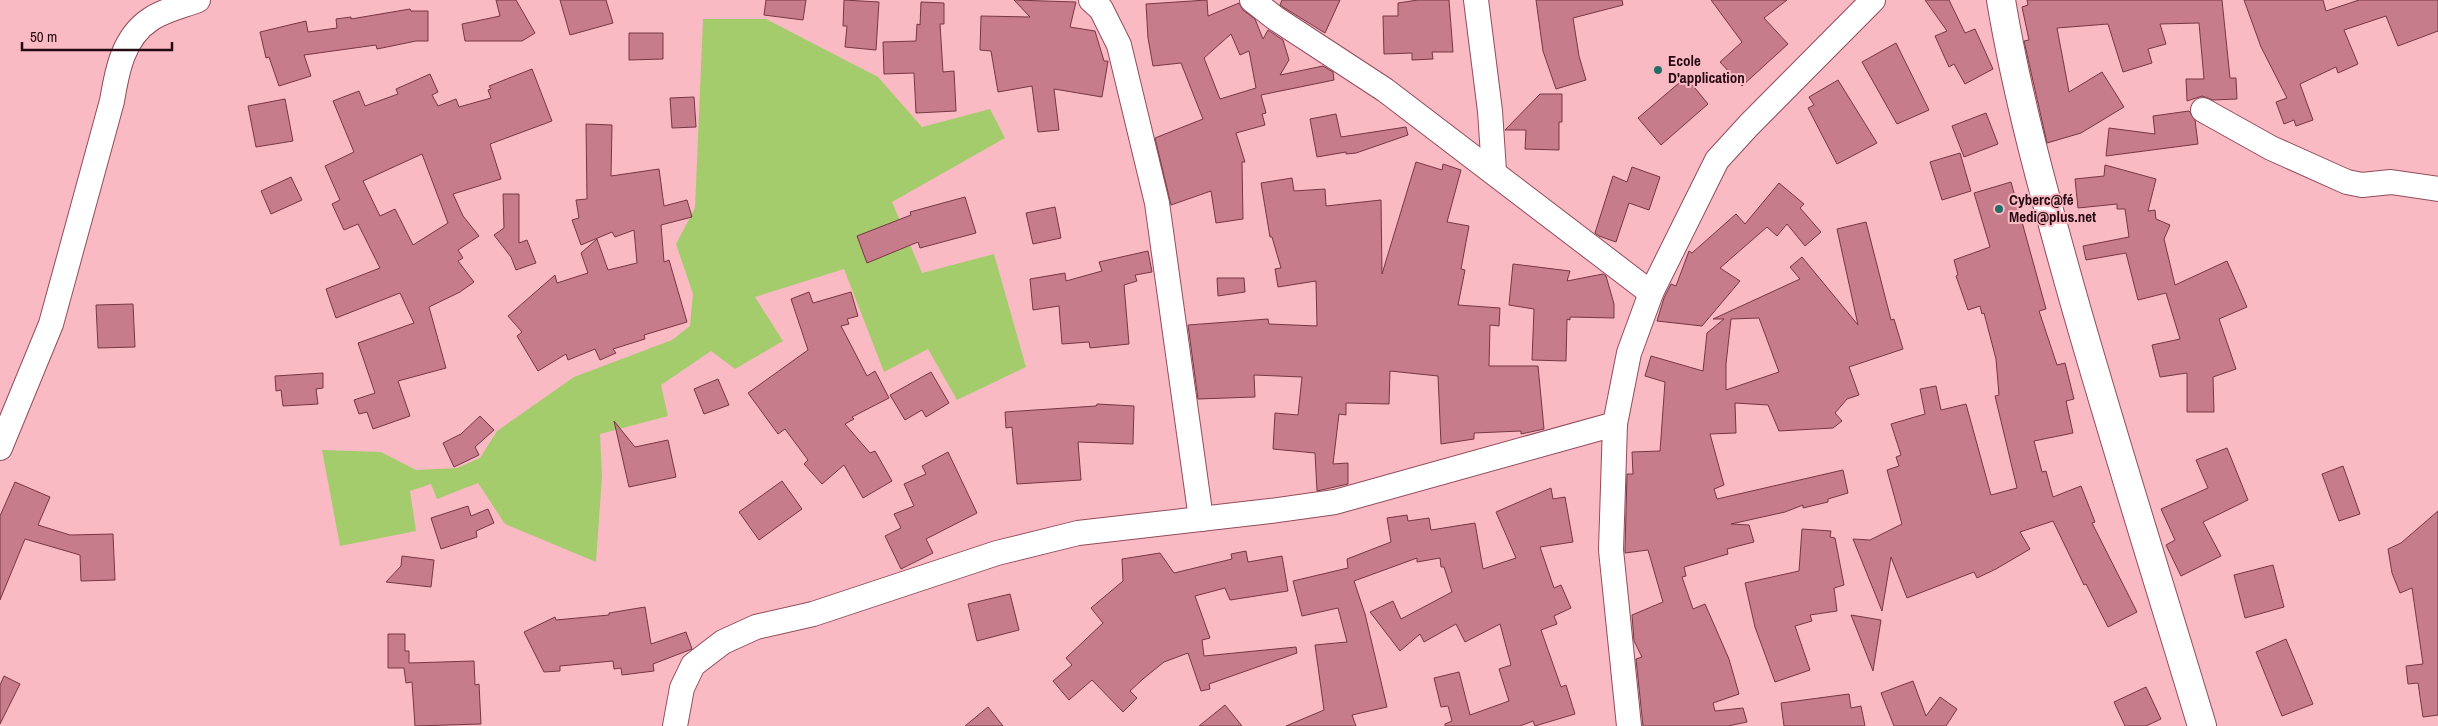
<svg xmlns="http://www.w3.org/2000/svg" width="2438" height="726" viewBox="0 0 2438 726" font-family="'Archivo Narrow',sans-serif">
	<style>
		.green { fill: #a4cc6c }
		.building { fill: #c67c8a; stroke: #783645; fill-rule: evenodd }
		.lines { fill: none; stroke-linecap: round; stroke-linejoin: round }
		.street-casing { stroke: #924d5b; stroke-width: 26 }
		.secondary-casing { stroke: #924d5b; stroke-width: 30 }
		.street { stroke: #fff; stroke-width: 24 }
		.secondary { stroke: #fff; stroke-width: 28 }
		.poi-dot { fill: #246e68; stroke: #f9bac4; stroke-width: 2 }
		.labels { text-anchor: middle; stroke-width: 4; stroke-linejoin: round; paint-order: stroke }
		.poi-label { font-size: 15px; font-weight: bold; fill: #250a11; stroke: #f9bac4; text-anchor: start }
	</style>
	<rect width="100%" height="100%" fill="#f9bac4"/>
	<polygon class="green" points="703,19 766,19 878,77 922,127 990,109 1005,138 892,202 922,273 994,254 1026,367 957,400 928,349 884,372 844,269 755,297 783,341 735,369 711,351 661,385 668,416 600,434 602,476 596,562 505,524 478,483 437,499 431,484 410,491 416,531 340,546 322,450 381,452 416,470 457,468 480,458 497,431 574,377 672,340 690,326 693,294 676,244 695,208"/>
	<g class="building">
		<polygon points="496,0 516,0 535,33 522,41 465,41 462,24 500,16"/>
		<polygon points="560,0 606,0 613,23 570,35"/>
		<polygon points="766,0 806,0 803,20 764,15"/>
		<polygon points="844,0 879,2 876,50 845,47 847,26 843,26"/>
		<polygon points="1014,0 1076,2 1070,27 1095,31 1104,61 1108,61 1102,97 1054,89 1059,130 1038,132 1032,86 998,92 991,51 980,50 981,16 1030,17"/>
		<path d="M1207,0L1208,16L1239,3L1243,10L1255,19L1263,39L1268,30L1283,40L1289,60L1280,75L1323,66L1333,72L1334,80L1261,95L1266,113L1262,114L1265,125L1236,133L1245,162H1242L1243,219L1216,223L1211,191L1171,205L1155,138L1203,119L1181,63L1153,66L1148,38L1146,4ZM1231,34L1240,55L1249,51L1256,88L1220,99L1204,58Z"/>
		<polygon points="1282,0 1340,0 1325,33 1283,7 1280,5"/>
		<polygon points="1418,0 1449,0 1453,52 1432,52 1433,59 1412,60 1412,53 1384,54 1383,16 1398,16 1398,3"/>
		<polygon points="1536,0 1622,0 1623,5 1573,18 1579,56 1586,80 1556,89 1543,51"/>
		<polygon points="1711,0 1787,0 1764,18 1788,44 1742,86 1720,62 1742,42"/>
		<polygon points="1925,0 1949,0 1965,33 1975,29 1993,69 1965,84 1954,64 1949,67 1935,36 1947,31"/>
		<polygon points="2027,0 2222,0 2230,78 2236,78 2237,99 2213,100 2202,96 2187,101 2186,79 2204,79 2199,23 2160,24 2166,44 2148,49 2152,63 2123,72 2108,24 2057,28 2069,92 2102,72 2124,107 2081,133 2047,143 2024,41 2029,40 2022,7 2028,5"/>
		<polygon points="2244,0 2323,0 2326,11 2359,0 2438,0 2438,31 2398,46 2386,16 2344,30 2358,64 2338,73 2336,67 2300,84 2313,120 2296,126 2294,120 2284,124 2276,102 2287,98 2261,47"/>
		<polygon points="921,2 944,3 944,24 940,24 943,72 954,71 956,111 916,113 914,73 884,74 883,42 916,41 917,24 920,25"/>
		<polygon points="410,9 411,11 428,11 428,41 416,41 377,49 376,45 304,55 311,76 279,86 269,57 266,58 260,32 306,21 308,32 337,28 336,19 351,17 351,19"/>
		<polygon points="629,33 663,33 663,59 629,60"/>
		<polygon points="1896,43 1929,110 1897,124 1862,62"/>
		<path d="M532,69L552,121L490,144L501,179L453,194L463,216L479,236L458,250L463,258L458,261L474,282L460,292L429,307L446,368L398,381L410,416L373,429L367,412L359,414L354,400L375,393L358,343L414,323L400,293L336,318L326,289L380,268L358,224L344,230L332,204L340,200L325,166L354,152L333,101L359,91L365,106L398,94L396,89L430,74L438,92L432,95L438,106L456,99L459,107L491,98L488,90L491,89L489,86ZM422,154L448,223L413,245L395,209L380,216L363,181Z"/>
		<polygon points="1686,77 1708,104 1661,145 1638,118"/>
		<polygon points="1838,80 1877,143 1837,164 1808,108 1814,105 1809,97"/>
		<polygon points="1540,94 1562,94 1562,122 1559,122 1559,150 1525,149 1526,130 1505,130"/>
		<polygon points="694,97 696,127 672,128 670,98"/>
		<polygon points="285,99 293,141 256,147 248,106"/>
		<polygon points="2189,111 2195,120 2198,144 2106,156 2109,128 2155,134 2153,116"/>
		<polygon points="1986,113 1998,144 1964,157 1952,126"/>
		<polygon points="1336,114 1341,137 1406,127 1408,135 1356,153 1346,154 1346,152 1317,157 1310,119"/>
		<polygon points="586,124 612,125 611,176 659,169 664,206 687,200 692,217 661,225 664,262 669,260 687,322 644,335 645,339 613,349 616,353 600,360 595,349 568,360 566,354 538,371 517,336 522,332 508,316 555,275 557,283 588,273 581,253 597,239 608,270 637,263 634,230 615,237 612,232 581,245 572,220 579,218 576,200 587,199"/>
		<polygon points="1960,153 1971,191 1942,200 1930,162"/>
		<polygon points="1416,162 1442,170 1443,164 1461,170 1447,222 1469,226 1461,269 1465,270 1458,305 1500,308 1499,326 1490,325 1489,366 1538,366 1544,429 1521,434 1521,431 1474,433 1474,439 1441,444 1438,376 1390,371 1389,404 1346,403 1346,415 1339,414 1333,464 1348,463 1348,484 1317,491 1315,453 1273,449 1275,413 1298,415 1302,377 1254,375 1255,397 1198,399 1188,325 1268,319 1269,324 1317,326 1316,281 1278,287 1275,269 1281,268 1272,237 1270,237 1261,183 1292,178 1294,191 1325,189 1326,206 1381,200 1382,274"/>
		<polygon points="2105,165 2156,179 2148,211 2155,210 2156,219 2170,225 2164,239 2175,285 2227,261 2247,307 2219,319 2236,369 2213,377 2214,412 2187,412 2187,373 2160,377 2152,345 2180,339 2166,293 2138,300 2126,253 2086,260 2083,246 2129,237 2125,209 2117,209 2117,204 2078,208 2075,179 2104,176"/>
		<polygon points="1632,167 1660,177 1649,210 1629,203 1616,242 1599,236 1595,233 1613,176 1627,182"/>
		<polygon points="291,177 302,200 271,214 261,191"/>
		<polygon points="2011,182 2046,309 2039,311 2057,365 2065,363 2074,399 2066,401 2073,433 2034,441 2042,472 2046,471 2053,497 2081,486 2095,522 2092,523 2137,612 2108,627 2086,584 2084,585 2053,521 2020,532 2030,549 1996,569 1977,578 1974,572 1907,598 1891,557 1882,611 1853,539 1870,540 1902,524 1887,470 1899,466 1896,457 1901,455 1891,424 1925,414 1920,389 1936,386 1941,410 1966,404 1991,495 2017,488 1995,396 1999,395 1996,359 1984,313 1982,314 1980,306 1968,310 1956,276 1958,275 1954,260 1990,247 1974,193"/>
		<polygon points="1779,183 1804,204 1800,208 1821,232 1805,246 1787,224 1777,236 1767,227 1720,268 1740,281 1702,326 1657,321 1664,298 1671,284 1676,286 1689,251 1692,253 1736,214 1745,224"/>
		<polygon points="503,194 519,194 519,243 527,240 536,263 516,270 511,257 494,235 504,228"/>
		<polygon points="965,197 976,233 920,248 918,242 867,263 857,236 911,215 910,212"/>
		<polygon points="1055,207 1061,238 1033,244 1026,213"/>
		<path d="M1866,222L1891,320L1894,319L1903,349L1849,367L1859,395L1847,399L1835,413L1842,421L1833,428L1779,431L1768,405L1735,403L1736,433L1710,434L1724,485L1714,489L1717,499L1843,470L1848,493L1828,499V502L1803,508V505L1785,512L1731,524L1749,525L1754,542L1727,549L1728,554L1684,567L1686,576L1682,577L1693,609L1705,604L1729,659L1739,694L1713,703L1715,711L1743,708L1747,722L1728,726H1643L1636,659L1642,657L1634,641L1632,615L1663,602L1648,550L1625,553V550L1627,474H1633L1632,452L1660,451L1665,382L1645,376L1651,356L1703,371L1707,333L1724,319H1713L1800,279L1790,267L1802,257L1858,325L1837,229ZM1759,318L1779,372L1726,390V364L1731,319Z"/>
		<polygon points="1148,251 1152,272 1135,275 1137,281 1124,285 1129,344 1090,348 1089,342 1062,344 1059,306 1033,310 1030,279 1065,273 1066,281 1102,271 1099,262"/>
		<polygon points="1513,264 1570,271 1567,281 1603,274 1606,276 1614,304 1614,318 1570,317 1570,320 1567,319 1566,361 1532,360 1534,309 1509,305"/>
		<polygon points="1217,278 1244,278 1245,292 1218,296"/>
		<polygon points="809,292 813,303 851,292 858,316 847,319 849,324 841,326 867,376 875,371 889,398 852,417 854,419 845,424 870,453 875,451 892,481 863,498 844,465 822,484 804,464 808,460 785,429 778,434 748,393 808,350 791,299"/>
		<polygon points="133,304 135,347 98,348 96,305"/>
		<polygon points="931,372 949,403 926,417 922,410 905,420 890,395"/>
		<polygon points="323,373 323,388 316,389 318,404 283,406 281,390 276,391 275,376"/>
		<polygon points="718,379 729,405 704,414 694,389"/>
		<polygon points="1097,404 1134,406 1133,444 1078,442 1081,480 1017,484 1012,427 1006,428 1005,412 1096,406"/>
		<polygon points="480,416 494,430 475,447 479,455 454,467 443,443 461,434"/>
		<polygon points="614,421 635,447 668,440 676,477 629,487"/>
		<polygon points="2227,448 2248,500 2203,522 2221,556 2181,576 2166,545 2175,540 2161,509 2208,488 2196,460"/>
		<polygon points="948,452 977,513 926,539 933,553 901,569 885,536 901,528 894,514 914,506 904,484 926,474 922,466"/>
		<polygon points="2343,466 2360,514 2339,521 2322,474"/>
		<polygon points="782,481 802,509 759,540 739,512"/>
		<polygon points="15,482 50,497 38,525 70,535 113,534 115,580 81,581 80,555 25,539 0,600 0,516"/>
		<polygon points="1551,488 1553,499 1565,497 1573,542 1540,547 1554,588 1561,585 1571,608 1554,616 1557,624 1541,630 1561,687 1566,685 1575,714 1535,726 1533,721 1520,726 1445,726 1445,724 1452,721 1448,706 1441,707 1434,678 1459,672 1470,715 1509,701 1499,669 1511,665 1500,624 1465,642 1456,624 1424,642 1420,634 1400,651 1370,612 1393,601 1401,619 1452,592 1444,567 1441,567 1440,558 1417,562 1417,558 1354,581 1365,614 1387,707 1352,715 1356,726 1286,726 1324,710 1315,645 1347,642 1338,608 1302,616 1293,581 1348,568 1347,559 1391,542 1387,518 1407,515 1408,521 1429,518 1431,530 1475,523 1483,569 1516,558 1496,512"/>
		<polygon points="468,506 471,516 488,509 494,523 476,531 477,537 441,549 431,518"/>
		<polygon points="2438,511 2438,715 2423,717 2418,683 2408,684 2406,666 2423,664 2412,588 2400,593 2392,573 2388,549 2401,543"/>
		<polygon points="1802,529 1831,531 1830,537 1835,538 1844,585 1834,588 1837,611 1810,615 1812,621 1795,626 1810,670 1775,682 1755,627 1745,583 1799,571"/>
		<polygon points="1246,551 1248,562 1282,556 1288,591 1230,600 1225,588 1195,596 1210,638 1202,640 1204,656 1296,647 1297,653 1209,684 1210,689 1201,691 1188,653 1164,662 1143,679 1130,691 1137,698 1123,712 1092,680 1069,700 1053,681 1072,665 1066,658 1103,623 1091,608 1123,581 1122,559 1160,553 1174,573 1232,559 1231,554"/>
		<polygon points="402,556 434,560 431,587 386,582 401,566"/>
		<polygon points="2273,565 2284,607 2245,618 2234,575"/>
		<polygon points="1010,594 1019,630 977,641 968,604"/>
		<polygon points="645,607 651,644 686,632 692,649 653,664 654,671 622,675 621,668 614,669 613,661 560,666 560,671 544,672 524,632 555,617 556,620 609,615 609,613"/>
		<polygon points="1851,615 1881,620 1873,671 1857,630"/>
		<polygon points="388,634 405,634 405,651 409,651 409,663 474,661 475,685 479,684 481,724 415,726 412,682 406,683 404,668 388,668"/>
		<polygon points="2286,639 2313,704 2282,716 2256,652"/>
		<polygon points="4,676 20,684 0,724 0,685"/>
		<polygon points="1913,681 1926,716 1940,697 1957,709 1946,726 1894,726 1881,693"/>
		<polygon points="2146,687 2161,719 2146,726 2125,726 2114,702"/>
		<polygon points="1849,694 1851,708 1861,706 1865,726 1784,726 1781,703"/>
		<polygon points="1225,705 1242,726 1199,726"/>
		<polygon points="988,707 1003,726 965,726"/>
	</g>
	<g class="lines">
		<g class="street-casing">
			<g id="street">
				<polyline points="1091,0 1101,9 1119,45 1157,203 1201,519"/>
				<polyline points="1252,0 1275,18 1385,90 1651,293"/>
				<polyline points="1476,0 1490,111 1494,171"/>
				<polyline points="2203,110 2271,148 2347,182 2362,185 2391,182 2438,189"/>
				<path d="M0,448L51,324L112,101C117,71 123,37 151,19C164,10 183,6 198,0"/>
				<polyline points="675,726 682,688 693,665 723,642 756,627 813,614 997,553 1078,533 1270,511 1335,502 1615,424"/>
				<polyline points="1629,726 1611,550 1615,424 1629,353 1651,293 1717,160 1749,125 1873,0"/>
			</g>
		</g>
		<g class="secondary-casing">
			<path id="secondary" d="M2001,0C2017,96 2043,190 2069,283C2111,432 2158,579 2202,726"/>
		</g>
		<use href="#street" class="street"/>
		<use href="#secondary" class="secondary"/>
	</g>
	<g class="poi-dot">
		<circle cx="1658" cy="70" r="5"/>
		<circle cx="1999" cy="209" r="5"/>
	</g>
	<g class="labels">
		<g class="poi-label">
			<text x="1668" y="66">Ecole<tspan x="1668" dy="17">D'application</tspan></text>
			<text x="2009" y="205">Cyberc@fé<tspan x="2009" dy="17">Medi@plus.net</tspan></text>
		</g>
	</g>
	<path d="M22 42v8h150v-8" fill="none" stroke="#250a11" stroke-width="2.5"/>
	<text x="30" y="42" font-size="15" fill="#250a11" stroke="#f9bac4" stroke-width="4" paint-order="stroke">50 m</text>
</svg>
